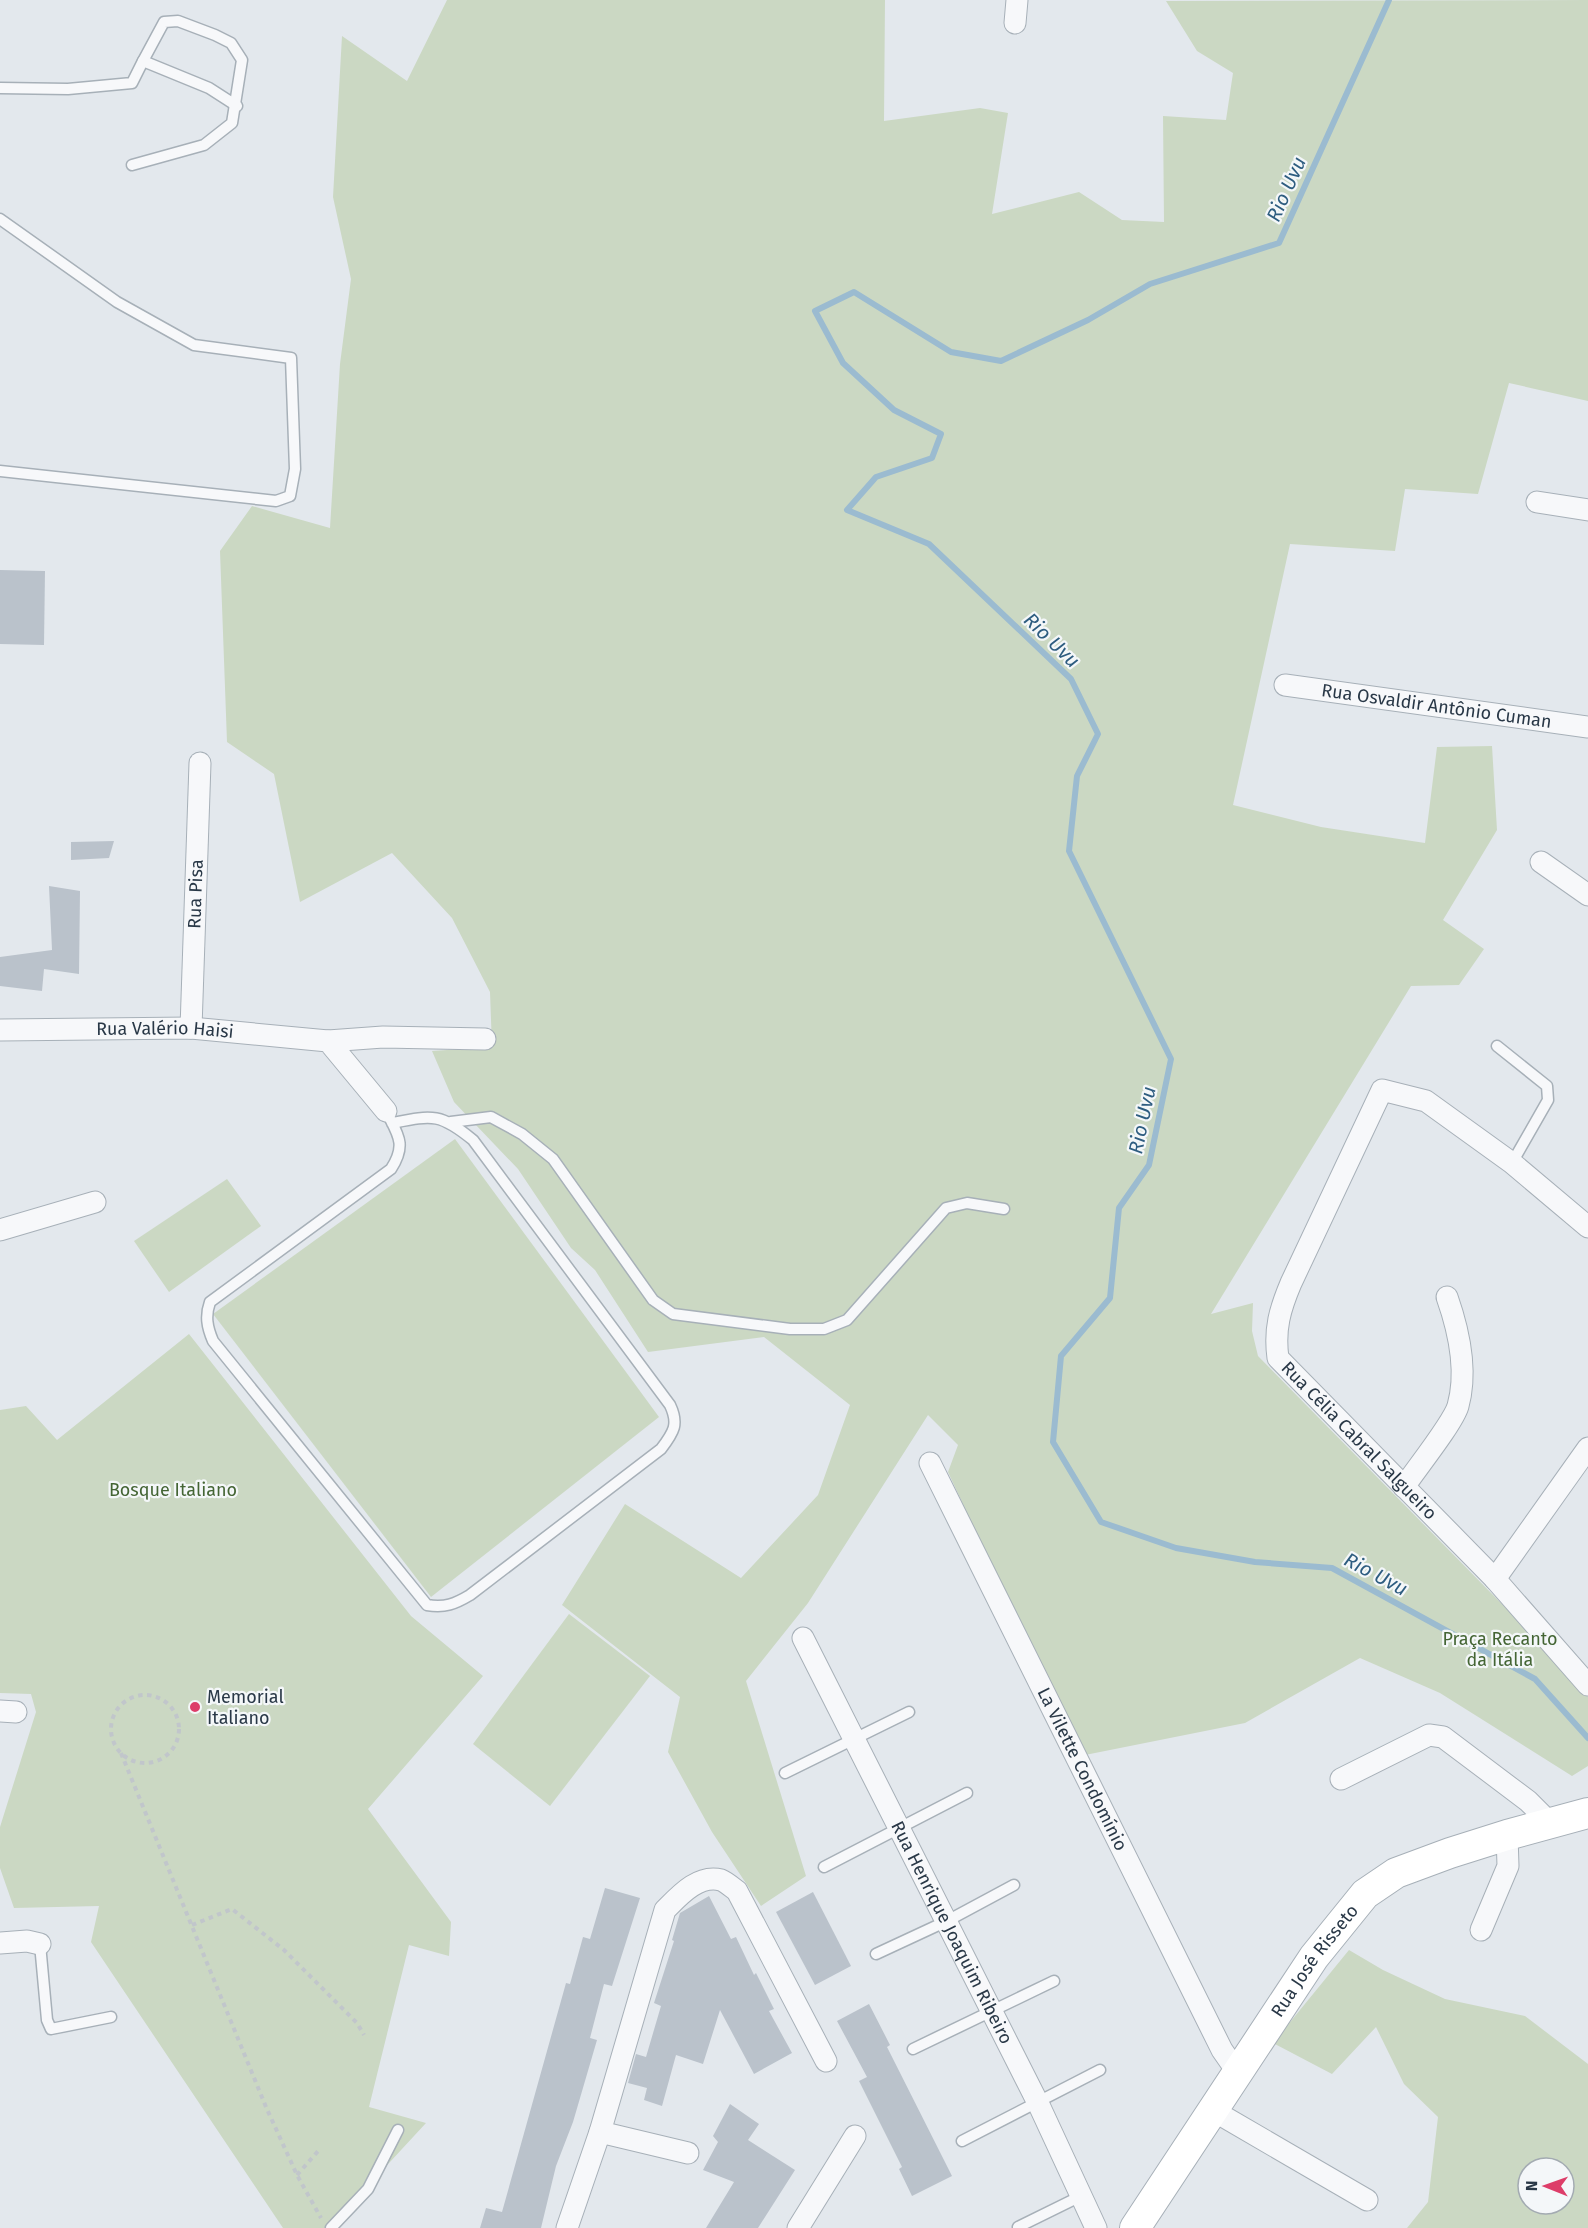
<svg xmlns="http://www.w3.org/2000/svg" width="1588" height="2228" viewBox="0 0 1588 2228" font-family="'Fira Sans',sans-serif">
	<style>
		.green { fill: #cbd8c3; fill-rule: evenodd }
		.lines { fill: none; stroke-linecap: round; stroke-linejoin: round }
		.stream { stroke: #9bbbd0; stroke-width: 6 }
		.building { fill: #bac2cb }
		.service-casing { stroke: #a7b0b8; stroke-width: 13 }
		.minor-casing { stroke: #a7b0b8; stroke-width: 23 }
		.secondary-casing { stroke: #a7b0b8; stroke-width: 32 }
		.path { stroke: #c1c6cb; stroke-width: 4; stroke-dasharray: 4.5 4.5; stroke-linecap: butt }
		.service { stroke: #f7f8fa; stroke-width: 10 }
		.minor { stroke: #f7f8fa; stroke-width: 21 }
		.secondary { stroke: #fff; stroke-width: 30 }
		.poi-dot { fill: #dd3d69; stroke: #f4f7f9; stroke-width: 2 }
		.labels { text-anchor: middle; stroke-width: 4.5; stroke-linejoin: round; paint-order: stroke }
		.street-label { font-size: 18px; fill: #293847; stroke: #f4f7f9 }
		.park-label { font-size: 18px; fill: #446534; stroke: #f4f7f9 }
		.poi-label { font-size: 18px; fill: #293847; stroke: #f4f7f9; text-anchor: start }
		.water-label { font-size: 20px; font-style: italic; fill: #2e5d80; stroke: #f4f7f9 }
	</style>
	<rect width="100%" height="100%" fill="#e3e8ed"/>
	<g class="green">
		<polygon points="447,0 885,0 884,121 980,108 1008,113 992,214 1079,192 1122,220 1164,222 1163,116 1226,120 1233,73 1197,51 1166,1 1588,0 1588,401 1509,383 1478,494 1405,489 1395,551 1290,544 1233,805 1321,827 1425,843 1437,747 1492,746 1497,830 1443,920 1484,949 1459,985 1411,986 1211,1314 1253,1303 1252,1331 1258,1356 1562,1665 1588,1697 1588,1766 1572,1776 1440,1693 1360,1658 1245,1723 1080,1756 948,1472 958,1445 928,1415 808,1603 746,1681 806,1876 761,1906 712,1832 668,1752 680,1697 562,1605 625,1504 741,1578 818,1495 850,1405 764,1337 648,1352 595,1270 571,1248 518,1169 454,1102 432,1051 492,1047 490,992 452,918 392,853 300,902 274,774 227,742 220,551 252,506 330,528 340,364 351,279 333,197 342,36 407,81"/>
		<polygon points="455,1139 659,1417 431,1597 213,1314"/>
		<polygon points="227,1179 261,1226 169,1292 134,1241"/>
		<polygon points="189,1334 411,1616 483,1676 368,1809 451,1922 449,1956 409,1945 369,2107 426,2123 329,2228 283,2228 91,1942 99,1906 14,1908 0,1868 0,1827 36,1712 31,1694 0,1693 0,1410 26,1406 57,1440"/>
		<polygon points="569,1614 650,1676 550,1806 473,1744"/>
		<path d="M1349,1950L1383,1970L1445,1999L1525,2016L1588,2064V2228H1407L1428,2202L1438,2117L1404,2084L1376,2027L1332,2074L1273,2043ZM1528,2168H1564V2204H1528Z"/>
	</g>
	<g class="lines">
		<polyline class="stream" points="1389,0 1279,243 1150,284 1088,320 1001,361 951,352 854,292 815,311 843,363 894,410 941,434 932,458 876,477 847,510 929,544 1071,679 1098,734 1077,776 1069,851 1171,1059 1149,1165 1119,1208 1110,1298 1061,1356 1053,1442 1101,1522 1176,1548 1255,1562 1332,1568 1535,1679 1588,1738"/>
	</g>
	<g class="building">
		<polygon points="0,570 45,571 44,645 0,644"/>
		<polygon points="114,841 109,858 71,860 71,842"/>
		<polygon points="49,886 80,891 79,974 44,969 42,991 0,986 0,957 52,950"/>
		<polygon points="605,1888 640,1898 612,1986 604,1984 590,2038 597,2040 573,2122 556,2166 541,2228 480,2228 486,2208 502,2212 566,1983 570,1984 583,1937 590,1939"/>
		<polygon points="813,1892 851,1966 815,1985 776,1912"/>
		<polygon points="709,1896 731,1939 736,1937 754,1975 756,1973 774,2009 769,2011 792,2053 754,2074 720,2010 703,2064 676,2055 662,2106 644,2100 647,2088 628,2083 636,2054 646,2057 661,2006 654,2003 674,1941 672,1940 680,1913"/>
		<polygon points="869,2004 890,2045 887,2047 952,2176 912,2196 899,2169 902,2167 859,2081 867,2077 837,2021"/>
		<polygon points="730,2104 759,2124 748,2140 795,2170 758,2228 706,2228 734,2182 703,2170 718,2142 713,2136"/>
	</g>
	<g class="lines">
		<g class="service-casing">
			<g id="service">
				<polyline points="0,88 68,89 132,83 143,61 209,88 237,106"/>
				<polyline points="132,165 204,145 232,123 242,60 231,43 215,35 178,21 164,22 143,61"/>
				<polyline points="0,219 117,302 194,345 291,358 295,469 290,496 276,501 0,471"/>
				<polyline points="1497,1046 1547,1086 1548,1100 1512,1163"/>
				<path d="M386,1111C398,1135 407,1144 391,1169L210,1302C205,1316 207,1327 213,1341L427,1605C445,1608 455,1604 470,1595L661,1449C674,1432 679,1424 670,1405L473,1140C440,1113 433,1115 392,1123"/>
				<polyline points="451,1122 491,1117 522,1134 553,1159 653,1300 673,1314 790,1329 824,1329 847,1320 946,1208 967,1203 1004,1209"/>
				<polyline points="785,1773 909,1712"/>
				<polyline points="824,1867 967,1793"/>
				<polyline points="40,1944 47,2020 51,2029 111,2017"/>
				<polyline points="876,1954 947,1921 1014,1885"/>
				<polyline points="913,2049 1054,1981"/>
				<polyline points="962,2141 1100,2070"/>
				<polyline points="1018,2227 1079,2197"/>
				<polyline points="331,2228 368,2189 398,2130"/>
			</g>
		</g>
		<g class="minor-casing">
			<g id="minor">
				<polyline points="1015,23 1017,0"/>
				<polyline points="1537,502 1588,510"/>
				<path id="s1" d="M1285,685L1588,727"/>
				<polyline points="1541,862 1588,895"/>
				<path id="s2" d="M191,1028L200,763"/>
				<path id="s3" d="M0,1030L191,1028L328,1041L386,1111"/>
				<polyline points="328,1041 383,1037 485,1039"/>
				<path id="s4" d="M1588,1227L1512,1163L1426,1101L1382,1090L1291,1283C1280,1309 1274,1329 1278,1358L1495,1579L1588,1685"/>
				<polyline points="0,1230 95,1202"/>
				<path id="s5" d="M930,1463L1222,2050L1238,2073"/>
				<path d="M1404,1487C1416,1469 1453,1423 1458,1406C1468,1370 1459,1331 1447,1297"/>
				<polyline points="1495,1579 1588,1448"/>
				<path id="s6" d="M803,1638L1038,2103L1096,2228"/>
				<polyline points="0,1711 16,1712"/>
				<polyline points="1341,1779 1429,1735 1443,1737 1528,1801 1550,1823"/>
				<polyline points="1481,1930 1508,1866 1507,1835"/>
				<polyline points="0,1943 27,1941 40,1944"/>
				<polyline points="1214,2111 1367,2200"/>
				<polyline points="600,2132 688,2153"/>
				<path d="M567,2228L600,2132L665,1910C679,1896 698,1874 721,1880C726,1882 733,1888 737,1891L826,2061"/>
				<polyline points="798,2228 855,2136"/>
			</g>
		</g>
		<g class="secondary-casing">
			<g id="secondary">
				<path id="s7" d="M1135,2228L1314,1957L1365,1894L1396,1873L1450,1853L1507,1835L1588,1813"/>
			</g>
		</g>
		<g class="path">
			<circle cx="145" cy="1729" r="34"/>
			<polyline points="121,1753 266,2107 297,2175 321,2218"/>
			<polyline points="192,1925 232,1909 284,1950 357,2023 364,2035"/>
			<polyline points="297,2175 319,2150"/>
		</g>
		<use href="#service" class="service"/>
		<use href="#minor" class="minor"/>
		<use href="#secondary" class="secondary"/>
	</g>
	<circle class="poi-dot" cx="195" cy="1707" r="6"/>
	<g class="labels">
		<g class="street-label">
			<text dy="6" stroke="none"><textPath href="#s1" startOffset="153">Rua Osvaldir Antônio Cuman</textPath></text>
			<text dy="6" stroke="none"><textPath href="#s2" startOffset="134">Rua Pisa</textPath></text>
			<text dy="6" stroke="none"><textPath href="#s3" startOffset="165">Rua Valério Haisi</textPath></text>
			<text dy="6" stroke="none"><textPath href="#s4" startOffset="657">Rua Célia Cabral Salgueiro</textPath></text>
			<text dy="6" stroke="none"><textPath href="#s5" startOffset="342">La Vilette Condomínio</textPath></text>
			<text dy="6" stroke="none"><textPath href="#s6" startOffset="330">Rua Henrique Joaquim Ribeiro</textPath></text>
			<text dy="6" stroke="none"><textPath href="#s7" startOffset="322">Rua José Risseto</textPath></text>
		</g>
		<g class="park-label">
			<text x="173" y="1496">Bosque Italiano</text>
			<text x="1500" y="1645">Praça Recanto<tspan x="1500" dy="21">da Itália</tspan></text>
		</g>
		<g class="poi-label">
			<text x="207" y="1703">Memorial<tspan x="207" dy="21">Italiano</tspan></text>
		</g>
		<g class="water-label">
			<text transform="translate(1286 189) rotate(-66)" y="7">Rio Uvu</text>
			<text transform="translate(1052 640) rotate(44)" y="7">Rio Uvu</text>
			<text transform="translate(1142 1120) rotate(-78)" y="7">Rio Uvu</text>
			<text transform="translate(1376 1574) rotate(28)" y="7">Rio Uvu</text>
		</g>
	</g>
	<g transform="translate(1546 2186) rotate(271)"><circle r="28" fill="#f4f7f9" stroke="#a3abb2" stroke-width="1.5"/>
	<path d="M0-4.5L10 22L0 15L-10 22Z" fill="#dd3d69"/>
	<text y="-9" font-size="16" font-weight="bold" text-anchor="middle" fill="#293847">N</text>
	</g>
</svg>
